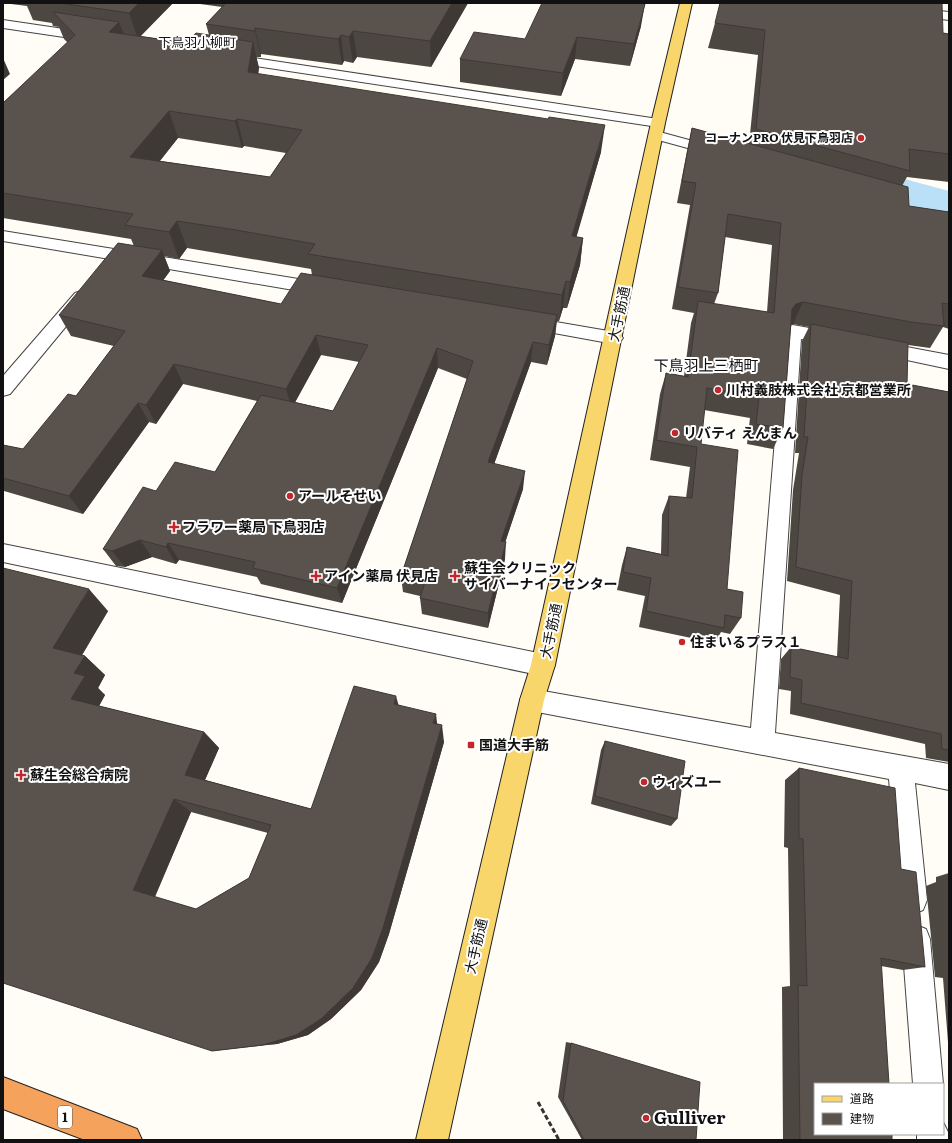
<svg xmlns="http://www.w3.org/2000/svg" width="952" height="1143" viewBox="0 0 952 1143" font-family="Literata,'Noto Sans JP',serif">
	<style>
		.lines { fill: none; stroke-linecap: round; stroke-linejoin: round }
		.river { fill: #b9e0f7; fill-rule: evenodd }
		.street-casing { stroke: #444; stroke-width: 2 }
		.primary-casing { stroke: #222; stroke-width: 2 }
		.highway-casing { stroke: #222; stroke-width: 2 }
		.path { stroke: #333; stroke-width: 3; stroke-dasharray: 5 2.5; stroke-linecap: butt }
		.street { fill: #fff; fill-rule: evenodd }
		.primary { fill: #f9d66b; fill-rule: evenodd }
		.highway { fill: #f5a25d; fill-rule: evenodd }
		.wall { fill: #4d4742; fill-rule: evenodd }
		.shaded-wall { fill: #3f3936 }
		.building { fill: #5a524d; stroke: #3f3936; fill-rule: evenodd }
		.poi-dot { fill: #c4262e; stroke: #fff; stroke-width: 1.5 }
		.labels { text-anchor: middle; stroke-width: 4; stroke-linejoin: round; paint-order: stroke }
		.far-poi-label { font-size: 12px; font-weight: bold; fill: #111; stroke: #fff; text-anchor: end }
		.far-neighbourhood-label { font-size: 13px; fill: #111; stroke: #fff }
		.shield { fill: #fff; stroke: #585858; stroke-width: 1 }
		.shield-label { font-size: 13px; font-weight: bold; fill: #111 }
		.street-label { font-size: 14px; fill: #111; stroke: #fff }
		.poi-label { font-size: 14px; font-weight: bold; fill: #111; stroke: #fff; text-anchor: start }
		.neighbourhood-label { font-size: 15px; fill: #111; stroke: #fff }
		.near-poi-label { font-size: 17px; font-weight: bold; fill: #111; stroke: #fff; text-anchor: start }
	</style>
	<rect width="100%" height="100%" fill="#fffdf5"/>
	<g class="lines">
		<polygon class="river" points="830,159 949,191 949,217 816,180 810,171 816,162"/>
		<g class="street-casing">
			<g id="street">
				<polygon points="912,8 949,12 949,20 908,15 906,12"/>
				<polygon points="3,20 91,33 97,37 91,41 3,28"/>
				<polygon points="228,54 658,119 663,120 665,123 663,126 658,127 223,61 221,58"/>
				<polygon points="656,131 722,149 724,152 722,155 717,156 651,138 649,135 651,132"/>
				<polygon points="3,231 323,283 329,285 332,289 329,293 323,295 3,241"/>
				<polygon points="81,291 87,293 90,297 87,301 10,394 3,396 3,376 75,293"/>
				<polygon points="527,317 614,332 620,334 623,338 620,342 614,344 521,327 518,323 521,319"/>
				<polygon points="793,325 836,333 842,335 845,339 842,343 836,345 801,339 775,733 949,764 949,790 915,783 927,900 923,910 913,914 903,910 899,900 889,779 532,711 523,708 520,700 523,692 532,689 751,728 784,331 787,327"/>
				<polygon points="880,342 949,355 949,369 874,353 871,348 874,343"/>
				<polygon points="3,544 543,654 551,657 555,665 551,673 543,676 3,562"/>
				<polygon points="916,925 926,929 930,939 943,1084 943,1085 913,1084 902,939 906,929"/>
				<polygon points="943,1122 949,1134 949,1140 917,1140 917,1134 943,1134"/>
			</g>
		</g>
		<g class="primary-casing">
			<polygon id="primary" points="680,3 692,3 665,123 555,665 544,700 448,1140 416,1140 520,700 531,665 651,123"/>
		</g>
		<g class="highway-casing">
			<polygon id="highway" points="3,1077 137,1129 142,1140 85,1140 3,1109"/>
		</g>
		<polyline class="path" points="538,1102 559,1140"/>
		<use href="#street" class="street"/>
		<use href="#primary" class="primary"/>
		<use href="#highway" class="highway"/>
	</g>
	<g class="wall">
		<path d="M3,3H173L140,36L187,43L209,35L206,24L222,7L193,3H468L431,67L357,57L353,63L344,61L342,65L261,54V57H256L259,68L258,74L601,152L576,237L583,238L580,265L567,308H563L559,321H557L555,336L547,365L531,362L494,464L523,489L505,542V559L488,628L422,614L420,598V596L403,592L401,576L467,379L438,368L342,603L261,584L257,577L179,560L176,564L152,557L125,567L116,566L103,549L156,491L215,472L257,401L183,384L156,424L149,422L83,514L4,491L3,493V445L23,449L76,396L114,346L71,336L59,315L134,246L131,239L3,218V103L68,43L64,39L59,27L53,26L52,23L33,20L27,6ZM178,138L242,148L244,146L286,153L270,177L160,161ZM187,248L311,269L312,275L281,304L163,280L170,271L164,256L179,259ZM321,355L359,362L333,411L295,402Z"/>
		<path d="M715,23L943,33L949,34V182L907,177L902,186L909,206L949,212V329L943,327L930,348L908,345L907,384L949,392V762L926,758L925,744L790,714L791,691L779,689L781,659L791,647L837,657L840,595L787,581L793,490L799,453H795L802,341L809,327L793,324H791L783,428L773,449L747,444L750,418L704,410L701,444L727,589L741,618L730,634L721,632L715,643L639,627L645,596L617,590L622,565L627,547L661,554L662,515L669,496L686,498L690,467L650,460L660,394L666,373L684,376L691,323L694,313L672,309L690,205L677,203L687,151L692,128L749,144L758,55L708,48ZM725,237L772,245L767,312L714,304L718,293Z"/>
		<polygon points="641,26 630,66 575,59 561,96 460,82 460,59 525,39"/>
		<path d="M3,568L108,611L82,655L85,656L105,675L98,688L105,695L99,706L204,732L219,748L205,780L311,809L399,705L437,724L444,742L389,934L379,962L361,990L331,1019L308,1035L277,1044L212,1051ZM191,812L268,833L249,878L196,909L155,897Z"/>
		<polygon points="605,741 677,819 671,826 591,804 601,750"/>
		<polygon points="799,768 901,869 925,967 903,970 881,966 892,1140 783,1140 782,987 790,986 788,848 784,847 785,780"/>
		<polygon points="949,873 949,1055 943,978 935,977 926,886 936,882 936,877"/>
		<polygon points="566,1042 571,1043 696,1140 582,1140 558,1097"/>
	</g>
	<g class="shaded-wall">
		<polygon points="139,3 173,3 138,39 129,13"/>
		<polygon points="452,3 468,3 431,67 430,41"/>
		<polygon points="645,4 641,26 630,66 634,44"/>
		<polygon points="119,22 129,48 109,32"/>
		<polygon points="255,28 261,54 261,57 255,31"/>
		<polygon points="353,31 357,57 353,63 349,37"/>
		<polygon points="341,35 344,61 342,65 338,39"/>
		<polygon points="577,37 575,59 561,96 563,73"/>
		<polygon points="253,42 259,68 254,99 248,72"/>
		<polygon points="3,58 10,74 3,80"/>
		<polygon points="169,111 178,138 141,184 130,157"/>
		<polygon points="237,119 244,146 242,148 235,121"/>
		<polygon points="605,125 601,152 569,263 572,236"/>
		<polygon points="177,221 187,248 179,259 169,232"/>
		<polygon points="583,238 580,265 567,308 570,282"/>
		<polygon points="162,250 170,271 152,296 142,276"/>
		<polygon points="566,281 563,308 559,321 562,295"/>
		<polygon points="803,302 793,324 787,326 792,309 796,304"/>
		<polygon points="557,315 555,336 547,365 549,345"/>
		<polygon points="316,335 321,355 292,408 286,389"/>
		<polygon points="533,342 531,362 488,481 488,462"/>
		<polygon points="437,348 438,368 342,603 337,588"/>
		<polygon points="174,364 183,384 156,424 146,405"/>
		<polygon points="138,403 149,422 83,514 69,496"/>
		<polygon points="525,471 523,489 500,558 501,541"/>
		<polygon points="140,540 152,557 125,567 112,551"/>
		<polygon points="506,542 505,559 488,628 488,613"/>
		<polygon points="168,543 179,560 176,564 166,547"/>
		<polygon points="89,589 108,611 75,667 53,648"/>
		<polygon points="85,656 105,675 98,688 105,695 93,717 71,699 74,673"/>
		<polygon points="396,696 401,714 394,704"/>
		<polygon points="436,714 438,731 433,723"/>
		<polygon points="442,725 444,742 389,934 379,962 361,990 331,1019 308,1035 277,1044 263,1045"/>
		<polygon points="204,732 219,748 201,789 185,775"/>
		<polygon points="174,799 191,812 154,898 133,890"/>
	</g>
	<g class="building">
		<polygon points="60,3 139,3 129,13"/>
		<polygon points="226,3 452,3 430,41 353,31 349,37 341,35 338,39 255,28 255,31 206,24"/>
		<polygon points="542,3 639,3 645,4 634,44 577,37 563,73 460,59 474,32 525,39"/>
		<polygon points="720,3 942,3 943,33 949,34 949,154 909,149 910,171 756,129 765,30 715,23"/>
		<path d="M53,12L119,22L109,32L187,43L196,33L253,42L248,72L548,119L549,117L605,125L572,236L583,238L570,282L566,281L562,295L308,254L315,244L236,230L177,221L169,232L125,225L133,214L3,193V103L75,35ZM169,111L235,121L237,119L302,130L270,177L130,157Z"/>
		<polygon points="692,128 908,187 909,206 949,212 949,304 942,303 944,326 911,322 803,302 796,304 792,309 783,428 756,424 759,397 707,388 701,444 738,450 727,589 743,592 741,618 725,615 724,628 646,611 651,578 623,572 627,547 668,556 669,496 692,498 697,447 656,440 666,373 688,377 698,301 774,313 781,223 728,214 718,293 678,287 696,183 682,181"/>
		<polygon points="118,243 162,250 142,276 281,304 301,273 557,315 549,345 533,342 488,462 525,471 501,541 506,542 488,613 420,598 425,582 401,576 473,361 437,348 337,588 253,568 255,562 168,543 166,547 140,540 112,551 103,549 143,487 156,491 175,462 215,472 261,395 333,411 368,345 316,335 286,389 174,364 146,405 138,403 69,496 3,478 3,445 23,449 68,394 76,396 125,331 59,315"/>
		<polygon points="811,324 908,343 907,384 949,392 949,750 942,749 941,734 801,703 802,680 790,677 791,647 848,659 852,581 796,567 802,475 808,437 804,437"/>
		<path d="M3,568L89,589L53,648L85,656L74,673L85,676L71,699L204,732L185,775L311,809L354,686L396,696L394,704L436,714L433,723L442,725L383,928L372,958L353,988L321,1019L296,1035L263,1045L212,1051L3,983ZM174,799L271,825L249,878L196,909L133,890Z"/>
		<polygon points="605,741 685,761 677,819 595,796"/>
		<polygon points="799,768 895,788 901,869 916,872 925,967 881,958 889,1084 815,1084 815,1134 892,1134 892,1140 800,1140 798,985 807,986 803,839 799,838"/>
		<polygon points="571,1043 700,1082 696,1140 584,1140 563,1101"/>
	</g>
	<g class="poi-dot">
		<circle cx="861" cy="138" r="4"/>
		<circle cx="718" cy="390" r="4"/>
		<circle cx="675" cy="433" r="4"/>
		<circle cx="290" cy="496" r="4"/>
		<path d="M172 521h4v4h4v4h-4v4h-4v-4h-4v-4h4z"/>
		<path d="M314 570h4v4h4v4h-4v4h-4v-4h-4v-4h4z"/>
		<path d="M453 570h4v4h4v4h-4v4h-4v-4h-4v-4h4z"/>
		<circle cx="682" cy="642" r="4"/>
		<rect x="467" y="741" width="8" height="8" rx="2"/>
		<path d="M19 769h4v4h4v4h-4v4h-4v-4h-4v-4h4z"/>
		<circle cx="644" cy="782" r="4"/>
		<circle cx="646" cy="1118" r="4"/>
	</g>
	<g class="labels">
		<g class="far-poi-label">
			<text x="853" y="142">コーナンPRO 伏見下鳥羽店</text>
		</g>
		<g class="far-neighbourhood-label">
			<text x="197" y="47">下鳥羽小柳町</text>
		</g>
		<rect class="shield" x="58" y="1106" width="14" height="22" rx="3"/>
		<g class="shield-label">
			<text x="65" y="1122">1</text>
		</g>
		<g class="street-label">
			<text transform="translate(619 314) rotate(-78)" y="5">大手筋通</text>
			<text transform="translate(551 631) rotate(-78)" y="5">大手筋通</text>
			<text transform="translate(476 946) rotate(-77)" y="5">大手筋通</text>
		</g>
		<g class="poi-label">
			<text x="726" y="395">川村義肢株式会社 京都営業所</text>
			<text x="683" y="438">リバティ えんまん</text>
			<text x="298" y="501">アールそせい</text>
			<text x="182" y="532">フラワー薬局 下鳥羽店</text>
			<text x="464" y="573">蘇生会クリニック<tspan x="464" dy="16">サイバーナイフセンター</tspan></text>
			<text x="324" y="581">アイン薬局 伏見店</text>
			<text x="690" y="647">住まいるプラス１</text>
			<text x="479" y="750">国道大手筋</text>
			<text x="30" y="780">蘇生会総合病院</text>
			<text x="652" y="787">ウィズユー</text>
		</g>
		<g class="neighbourhood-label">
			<text x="706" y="371">下鳥羽上三栖町</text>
		</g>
		<g class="near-poi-label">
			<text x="654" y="1124">Gulliver</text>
		</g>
	</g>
	<rect width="952" height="1143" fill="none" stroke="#111111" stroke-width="8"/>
	<rect x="814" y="1083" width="130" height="52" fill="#ffffff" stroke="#a0a0a0"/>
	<rect x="822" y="1096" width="20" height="6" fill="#f9d66b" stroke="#a0a0a0"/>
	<text x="850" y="1103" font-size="12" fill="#111111">道路</text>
	<rect x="822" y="1113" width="20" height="12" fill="#5a524d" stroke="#a0a0a0"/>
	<text x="850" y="1123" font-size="12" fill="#111111">建物</text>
</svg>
